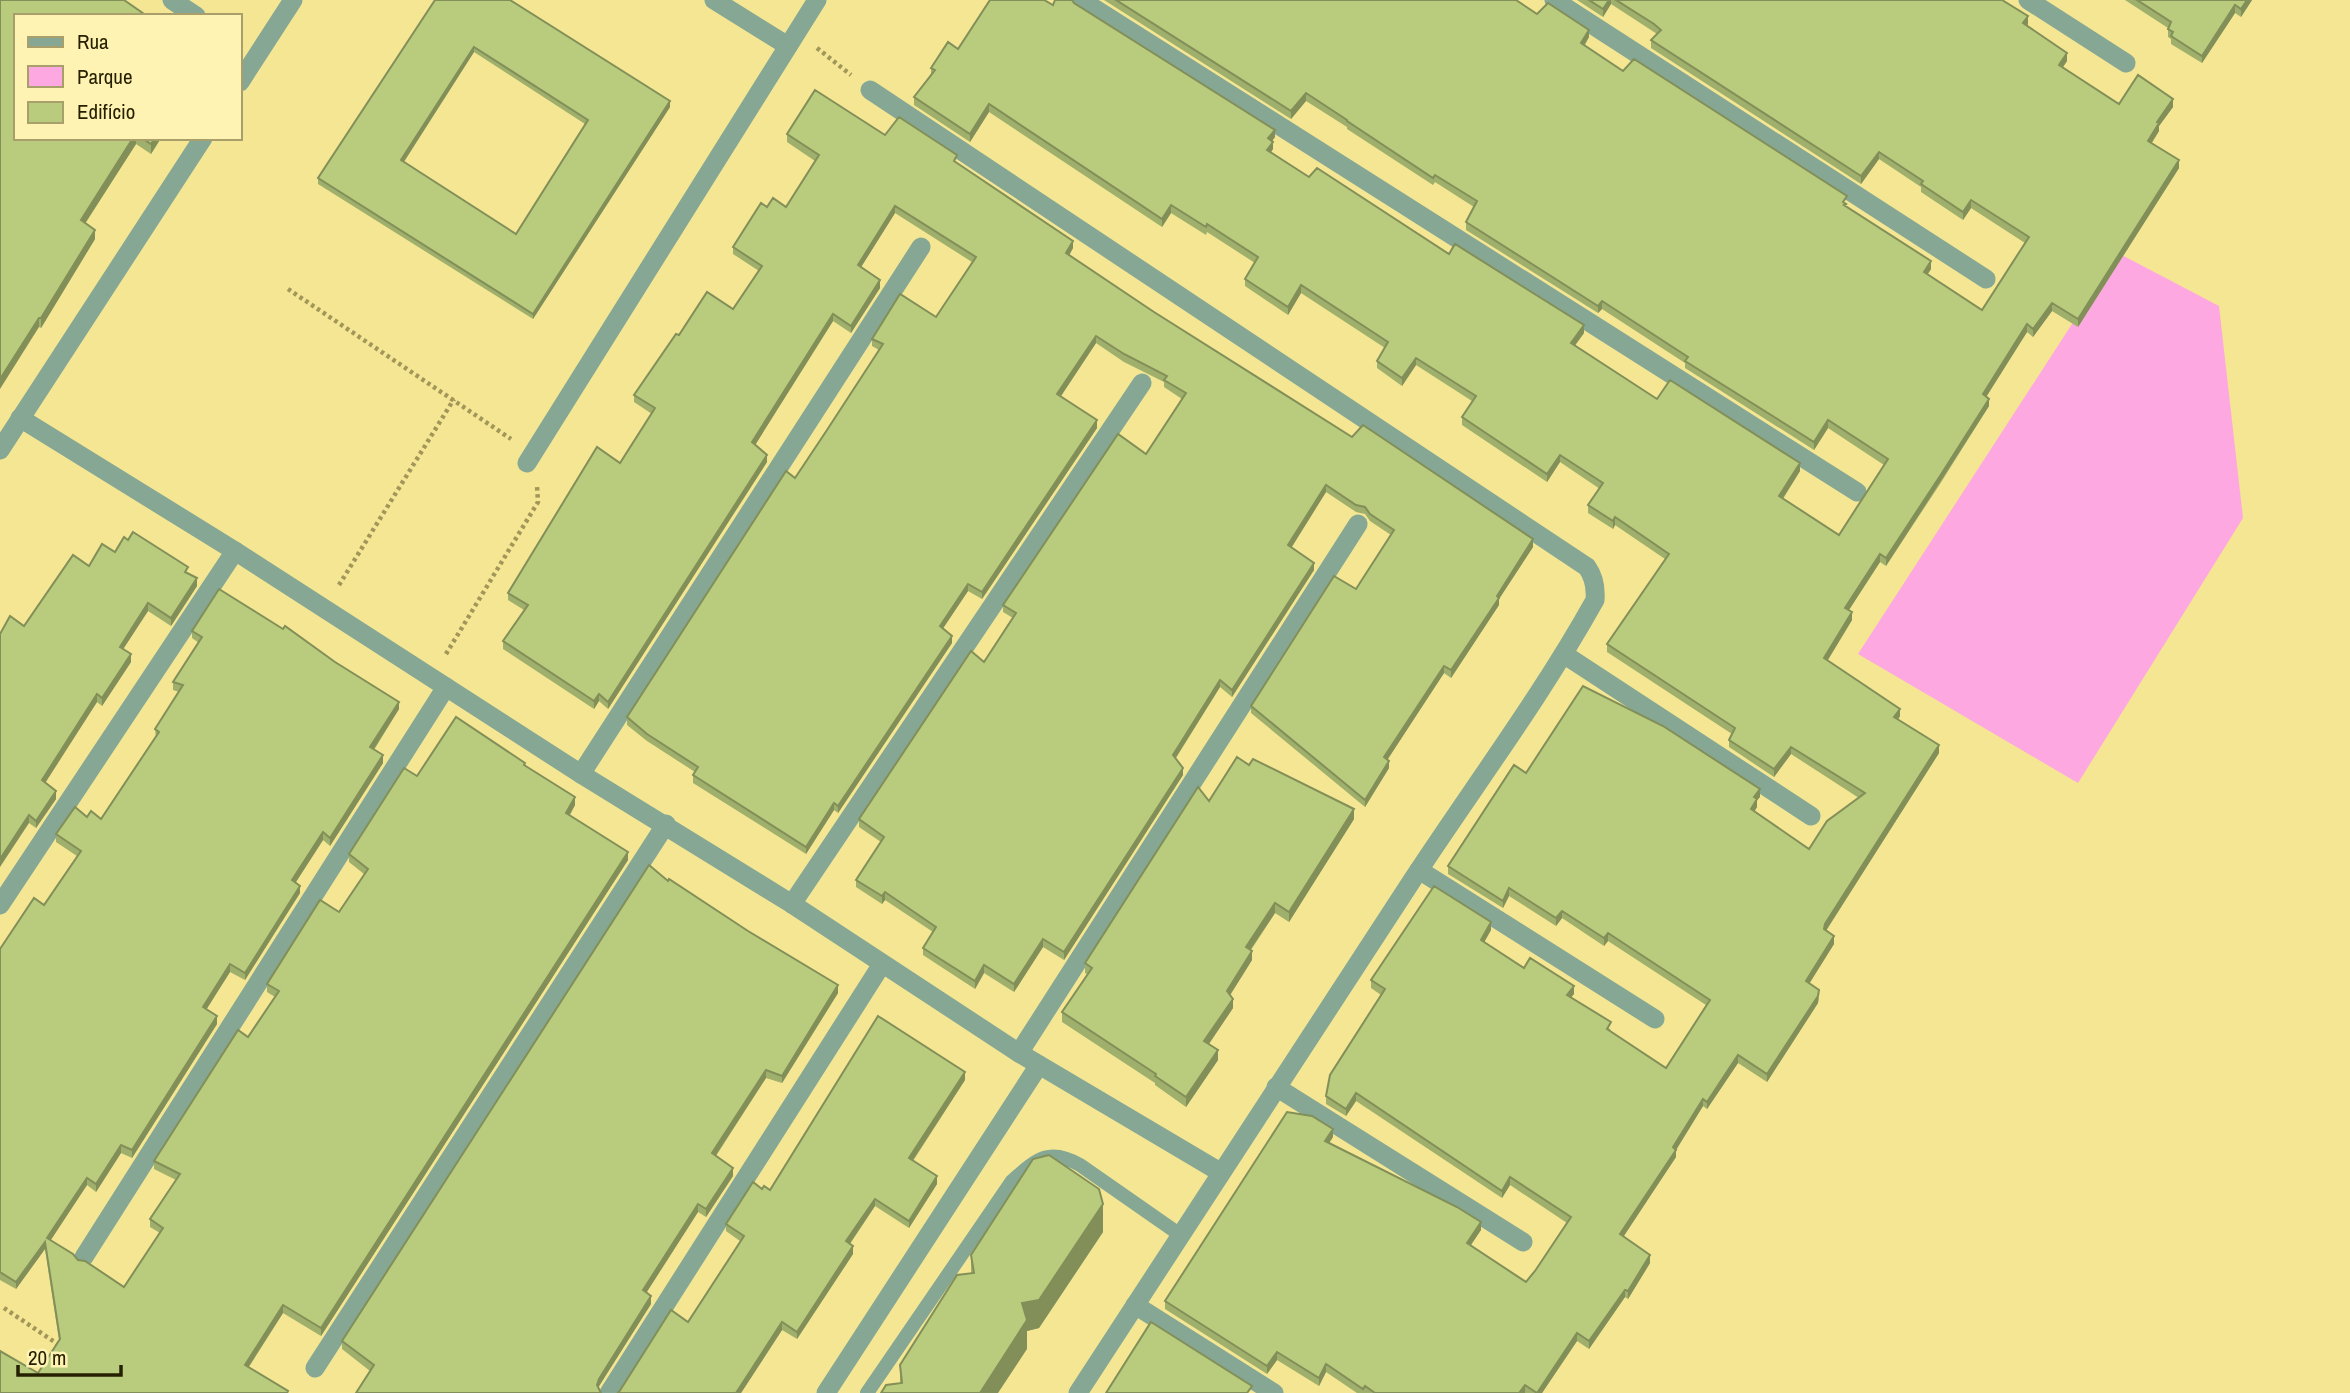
<svg xmlns="http://www.w3.org/2000/svg" width="2350" height="1393" viewBox="0 0 2350 1393" font-family="'Archivo Narrow',sans-serif">
	<style>
		.green { fill: #fda8e1 }
		.lines { fill: none; stroke-linecap: round; stroke-linejoin: round }
		.path { stroke: #a29759; stroke-width: 4.5; stroke-dasharray: 3.5 3.5; stroke-linecap: butt }
		.service { stroke: #85a793; stroke-width: 14 }
		.minor { stroke: #85a793; stroke-width: 19 }
		.wall { fill: #9faf6c; fill-rule: evenodd }
		.shaded-wall { fill: #828f58 }
		.building { fill: #b9cc7d; stroke: #828f58; stroke-width: 2; fill-rule: evenodd }
	</style>
	<rect width="100%" height="100%" fill="#f4e693"/>
	<polygon class="green" points="2118,253 2219,306 2243,518 2078,783 1858,654"/>
	<g class="lines">
		<g class="path">
			<polyline points="817,48 851,75"/>
			<polyline points="288,289 511,439"/>
			<polyline points="339,585 454,399"/>
			<polyline points="446,654 538,502 537,486"/>
			<polyline points="4,1308 62,1347"/>
		</g>
		<path class="service" d="M867,1393L1012,1181C1037,1159 1049,1147 1080,1165L1179,1234"/>
		<g class="minor">
			<polyline points="172,0 196,16"/>
			<polyline points="714,0 788,46"/>
			<polyline points="1081,0 1857,492"/>
			<polyline points="1554,0 1986,279"/>
			<polyline points="2028,0 2126,63"/>
			<polyline points="240,82 293,0"/>
			<path d="M870,90L1587,567C1594,577 1596,588 1595,600C1541,697 1474,786 1413,879C1301,1050 1189,1221 1078,1393"/>
			<polyline points="20,418 235,551 581,774 792,904 1019,1053 1220,1172"/>
			<polyline points="0,450 203,138"/>
			<polyline points="527,463 817,0"/>
			<polyline points="1565,655 1811,816"/>
			<polyline points="581,774 921,247"/>
			<polyline points="1419,870 1655,1019"/>
			<polyline points="792,904 1142,383"/>
			<polyline points="0,905 235,551"/>
			<polyline points="1019,1053 1358,524"/>
			<polyline points="1276,1087 1523,1242"/>
			<polyline points="84,1257 446,687"/>
			<polyline points="1135,1305 1274,1393"/>
			<polyline points="315,1368 666,824"/>
			<polyline points="609,1393 882,964"/>
			<polyline points="826,1393 1039,1065"/>
		</g>
	</g>
	<g class="wall">
		<path d="M435,0L670,107L533,319L318,184V178ZM474,52L585,124L516,234L404,162Z"/>
		<polygon points="1104,0 1516,0 1537,14 1589,37 1585,45 1623,71 1847,204 1846,206 1931,269 1928,274 1982,310 2025,243 1971,208 1963,220 1921,192 1921,187 1879,159 1861,184 1651,48 1651,40 1657,34 1654,32 1611,4 1603,17 1577,0 2002,0 2028,24 2027,25 2067,61 2062,68 2119,104 2173,107 2159,126 2159,131 2152,143 2179,168 2078,327 2052,311 2033,337 2027,332 1986,397 1989,406 1940,484 1886,566 1880,562 1849,610 1852,620 1828,660 1900,716 1898,720 1939,753 1826,931 1834,944 1809,983 1819,998 1818,1003 1767,1082 1738,1063 1707,1109 1703,1106 1676,1150 1676,1157 1623,1236 1650,1263 1628,1299 1625,1297 1589,1349 1577,1341 1542,1393 1357,1393 1326,1372 1319,1386 1277,1360 1267,1374 1165,1309 1165,1301 1333,1137 1329,1143 1481,1230 1470,1245 1526,1282 1535,1271 1567,1223 1510,1185 1502,1198 1356,1101 1346,1116 1326,1104 1326,1096 1381,995 1371,988 1371,980 1491,930 1484,942 1524,968 1574,994 1571,997 1611,1030 1610,1031 1666,1068 1706,1005 1608,941 1604,946 1562,918 1556,926 1509,896 1503,908 1448,874 1448,866 1526,773 1760,797 1757,800 1757,807 1754,812 1809,849 1859,798 1791,754 1774,777 1729,747 1729,740 1732,734 1607,652 1607,644 1665,559 1615,525 1613,529 1588,513 1588,505 1600,489 1560,462 1547,482 1462,425 1462,417 1472,401 1416,365 1402,386 1377,368 1377,361 1385,348 1301,293 1288,315 1245,286 1245,279 1255,263 1207,232 1206,235 1171,213 1162,227 989,112 970,142 914,105 914,97 931,74 931,68 958,49 1053,5 1074,3 1275,137 1272,141 1273,149 1271,152 1309,177 1449,254 1584,333 1575,345 1657,399 1800,471 1783,499 1839,535 1884,465 1828,428 1814,450 1685,368 1685,363 1602,309 1598,313 1466,230 1466,222 1474,207 1435,182 1433,185 1347,129 1347,127 1306,101 1291,119"/>
		<polygon points="2125,0 2252,0 2241,17 2235,13 2202,63 2171,44 2171,39 2168,37 2168,28"/>
		<polygon points="787,134 885,135 957,163 1073,248 1069,255 1154,312 1352,437 1533,547 1499,599 1499,605 1451,678 1444,673 1387,760 1389,768 1365,807 1251,713 1251,706 1356,589 1391,535 1370,521 1365,514 1356,512 1326,492 1291,548 1314,570 1232,697 1220,687 1176,758 1183,775 1064,960 1043,947 1014,992 984,973 975,989 923,955 923,948 933,932 885,900 882,904 856,887 856,880 881,842 859,827 859,819 984,662 1013,618 1003,612 1003,605 1146,454 1182,399 1164,387 1164,382 1124,362 1096,343 1061,396 1097,428 982,599 968,591 943,628 952,643 838,813 834,810 806,854 693,783 693,775 695,772 647,741 627,725 627,717 795,478 879,350 872,346 872,339 936,317 972,262 895,213 861,267 880,288 851,333 833,321 755,445 767,462 608,709 599,701 594,709 503,649 503,641 524,610 508,600 508,593 620,463 652,414 634,402 634,395 679,335 733,309 759,271 733,254 733,247 767,207 786,207 815,161 787,142"/>
		<polygon points="16,138 161,138 151,154 136,144 85,223 95,239 41,328 39,327"/>
		<polygon points="115,552 188,573 197,586 171,626 148,611 123,649 131,662 102,706 97,702 45,782 56,799 36,828 29,823 24,626 89,566"/>
		<polygon points="192,631 399,709 374,750 383,763 330,846 323,840 296,882 300,893 245,980 230,972 206,1009 217,1024 132,1158 121,1153 96,1192 87,1185 50,1240 78,1260 124,1287 160,1233 150,1227 150,1219 176,1180 154,1169 154,1161 248,1037 275,997 267,992 267,984 339,912 364,874 349,862 349,854 417,776 525,766 575,805 570,815 628,860 321,1336 283,1313 249,1367 288,1393 38,1373 59,1340 45,1249 16,1289 0,1280 0,949 44,905 77,856 56,842 56,834 87,817 101,819 156,738 155,729 179,692 173,690 173,682 199,643 192,638"/>
		<polygon points="1249,765 1354,819 1289,922 1275,913 1251,950 1252,960 1230,995 1233,1008 1209,1044 1218,1060 1186,1107 1155,1085 1155,1083 1062,1022 1062,1012 1087,974 1085,973 1085,963 1209,801"/>
		<polygon points="668,881 838,993 782,1083 766,1078 716,1156 733,1176 706,1217 698,1212 646,1293 651,1304 598,1388 370,1371 342,1349 342,1341"/>
		<polygon points="965,1080 913,1161 937,1184 909,1228 875,1206 850,1244 853,1254 797,1339 782,1330 741,1393 617,1393 688,1322 740,1241 726,1231 726,1224 762,1189 770,1190"/>
		<polygon points="1103,1232 1039,1328 1027,1331 1027,1349 900,1383 900,1365 971,1273 971,1255"/>
	</g>
	<g class="shaded-wall">
		<polygon points="1609,0 1611,0 1611,4 1603,17 1603,9"/>
		<polygon points="2247,0 2252,0 2241,17 2241,9"/>
		<polygon points="2235,5 2235,13 2202,63 2202,56"/>
		<polygon points="2028,16 2028,24 2023,31 2023,23"/>
		<polygon points="1589,30 1589,37 1581,50 1581,43"/>
		<polygon points="474,47 474,52 401,166 401,160"/>
		<polygon points="2067,53 2067,61 2059,73 2059,65"/>
		<polygon points="1306,93 1306,101 1291,119 1291,111"/>
		<polygon points="2173,99 2173,107 2159,126 2159,131 2148,148 2148,141 2157,122"/>
		<polygon points="670,101 670,107 533,319 533,314"/>
		<polygon points="989,104 989,112 970,142 970,134"/>
		<polygon points="1275,130 1275,137 1268,146 1268,138"/>
		<polygon points="133,138 136,138 136,144 81,230 81,220"/>
		<polygon points="155,138 161,138 151,154 151,144"/>
		<polygon points="1273,142 1273,149 1267,158 1267,150"/>
		<polygon points="1879,152 1879,159 1861,184 1861,176"/>
		<polygon points="2179,160 2179,168 2078,327 2078,319"/>
		<polygon points="1971,200 1971,208 1963,220 1963,212"/>
		<polygon points="1171,205 1171,213 1162,227 1162,219"/>
		<polygon points="895,206 895,213 858,272 858,265"/>
		<polygon points="95,230 95,239 41,328 41,318"/>
		<polygon points="1073,241 1073,248 1066,261 1066,253"/>
		<polygon points="1931,261 1931,269 1924,279 1924,272"/>
		<polygon points="880,280 880,288 851,333 851,326"/>
		<polygon points="1301,285 1301,293 1288,315 1288,307"/>
		<polygon points="1602,301 1602,309 1598,313 1598,306"/>
		<polygon points="2052,303 2052,311 2033,337 2033,329"/>
		<polygon points="833,314 833,321 752,450 752,442"/>
		<polygon points="39,318 39,327 0,389 0,379"/>
		<polygon points="2027,324 2027,332 1983,402 1983,394"/>
		<polygon points="1584,325 1584,333 1571,351 1571,343"/>
		<polygon points="1096,336 1096,343 1057,402 1057,394"/>
		<polygon points="1416,358 1416,365 1402,386 1402,378"/>
		<polygon points="1989,399 1989,406 1886,566 1886,558"/>
		<polygon points="1097,420 1097,428 982,599 982,592"/>
		<polygon points="1828,420 1828,428 1814,450 1814,442"/>
		<polygon points="767,455 767,462 608,709 608,702"/>
		<polygon points="1560,455 1560,462 1547,482 1547,474"/>
		<polygon points="1800,463 1800,471 1779,504 1779,496"/>
		<polygon points="1326,485 1326,492 1288,553 1288,545"/>
		<polygon points="1615,517 1615,525 1613,529 1613,521"/>
		<polygon points="1533,539 1533,547 1499,599 1499,605 1451,678 1451,670 1497,596"/>
		<polygon points="1880,554 1880,562 1845,616 1845,608"/>
		<polygon points="1314,563 1314,570 1232,697 1232,690"/>
		<polygon points="197,578 197,586 171,626 171,618"/>
		<polygon points="968,584 968,591 940,633 940,626"/>
		<polygon points="148,603 148,611 120,654 120,647"/>
		<polygon points="1852,612 1852,620 1824,666 1824,658"/>
		<polygon points="952,636 952,643 838,813 838,806"/>
		<polygon points="131,654 131,662 102,706 102,698"/>
		<polygon points="1444,666 1444,673 1384,765 1384,757"/>
		<polygon points="1220,680 1220,687 1173,762 1173,755"/>
		<polygon points="97,694 97,702 42,788 42,780"/>
		<polygon points="599,694 599,701 594,709 594,701"/>
		<polygon points="399,702 399,709 370,755 370,747"/>
		<polygon points="1900,709 1900,716 1894,725 1894,717"/>
		<polygon points="1939,745 1939,753 1825,932 1824,929 1825,924"/>
		<polygon points="1791,747 1791,754 1774,777 1774,769"/>
		<polygon points="383,755 383,763 330,846 330,838"/>
		<polygon points="1389,761 1389,768 1365,807 1365,800"/>
		<polygon points="1183,768 1183,775 1064,960 1064,952"/>
		<polygon points="1760,789 1760,797 1757,800 1757,807 1751,817 1751,809 1754,797"/>
		<polygon points="56,791 56,799 36,828 36,821"/>
		<polygon points="575,797 575,805 566,821 566,813"/>
		<polygon points="834,803 834,810 806,854 806,847"/>
		<polygon points="1354,809 1354,819 1289,922 1289,912"/>
		<polygon points="29,815 29,823 0,867 0,859"/>
		<polygon points="323,832 323,840 292,888 292,880"/>
		<polygon points="628,852 628,860 321,1336 321,1328"/>
		<polygon points="300,886 300,893 245,980 245,973"/>
		<polygon points="1509,888 1509,896 1503,908 1503,901"/>
		<polygon points="885,892 885,900 882,904 882,896"/>
		<polygon points="1275,903 1275,913 1246,956 1246,947"/>
		<polygon points="1562,911 1562,918 1556,926 1556,918"/>
		<polygon points="1491,922 1491,930 1481,948 1481,940"/>
		<polygon points="1608,933 1608,941 1604,946 1604,938"/>
		<polygon points="1834,936 1834,944 1806,989 1806,981"/>
		<polygon points="1043,939 1043,947 1014,992 1014,984"/>
		<polygon points="1252,951 1252,960 1227,1000 1227,991"/>
		<polygon points="230,964 230,972 203,1015 203,1007"/>
		<polygon points="984,965 984,973 975,989 975,981"/>
		<polygon points="838,985 838,993 782,1083 782,1076"/>
		<polygon points="1574,986 1574,994 1567,1002 1567,995"/>
		<polygon points="1819,990 1818,1003 1767,1082 1767,1074"/>
		<polygon points="1233,999 1233,1008 1204,1051 1204,1041"/>
		<polygon points="217,1016 217,1024 132,1158 132,1150"/>
		<polygon points="1218,1050 1218,1060 1186,1107 1186,1097"/>
		<polygon points="1738,1055 1738,1063 1707,1109 1707,1102"/>
		<polygon points="766,1070 766,1078 712,1161 712,1153"/>
		<polygon points="965,1072 965,1080 909,1166 909,1158"/>
		<polygon points="1356,1093 1356,1101 1346,1116 1346,1109"/>
		<polygon points="1703,1099 1703,1106 1676,1150 1676,1157 1620,1242 1620,1234"/>
		<polygon points="1333,1129 1333,1137 1325,1149 1325,1141"/>
		<polygon points="121,1145 121,1153 96,1192 96,1184"/>
		<polygon points="733,1168 733,1176 706,1217 706,1209"/>
		<polygon points="937,1176 937,1184 909,1228 909,1221"/>
		<polygon points="1510,1177 1510,1185 1502,1198 1502,1191"/>
		<polygon points="87,1178 87,1185 47,1246 47,1238"/>
		<polygon points="875,1199 875,1206 846,1249 846,1241"/>
		<polygon points="698,1204 698,1212 643,1298 643,1290"/>
		<polygon points="1103,1204 1103,1232 1039,1328 1027,1331 1027,1349 998,1393 980,1393 1022,1303"/>
		<polygon points="1481,1222 1481,1230 1467,1251 1467,1243"/>
		<polygon points="45,1242 45,1249 16,1289 16,1282"/>
		<polygon points="853,1246 853,1254 797,1339 797,1332"/>
		<polygon points="1650,1255 1650,1263 1628,1299 1628,1291"/>
		<polygon points="1625,1290 1625,1297 1589,1349 1589,1341"/>
		<polygon points="651,1296 651,1304 599,1386 597,1393 597,1385 599,1379"/>
		<polygon points="283,1305 283,1313 245,1372 245,1365"/>
		<polygon points="782,1322 782,1330 741,1393 736,1393"/>
		<polygon points="1577,1333 1577,1341 1542,1393 1537,1393"/>
		<polygon points="1277,1352 1277,1360 1267,1374 1267,1366"/>
		<polygon points="1326,1364 1326,1372 1319,1386 1319,1378"/>
		<polygon points="1525,1385 1525,1393 1519,1393"/>
	</g>
	<g class="building">
		<polygon points="0,0 124,0 147,16 16,16 16,138 133,138 81,220 95,230 41,318 39,318 0,379"/>
		<path d="M435,0H510L670,101L533,314L318,178ZM474,47L588,120L516,234L401,160Z"/>
		<polygon points="990,0 1044,0 1053,5 1055,0 1072,0 1074,3 1275,130 1268,138 1273,142 1267,150 1309,177 1317,168 1449,254 1455,244 1584,325 1571,343 1657,399 1670,380 1800,463 1779,496 1839,535 1888,459 1828,420 1814,442 1685,361 1688,357 1602,301 1598,306 1466,222 1477,201 1435,175 1433,178 1347,121 1347,120 1306,93 1291,111 1116,0 1516,0 1537,14 1548,3 1589,30 1581,43 1623,71 1634,59 1847,196 1843,202 1846,204 1844,205 1931,261 1924,272 1982,310 2029,237 1971,200 1963,212 1921,184 1923,181 1879,152 1861,176 1651,40 1661,30 1654,24 1616,0 2002,0 2028,16 2023,23 2067,53 2059,65 2119,104 2138,75 2173,99 2157,122 2159,123 2148,141 2179,160 2078,319 2052,303 2033,329 2027,324 1983,394 1989,399 1940,476 1886,558 1880,554 1845,608 1852,612 1824,658 1900,709 1894,717 1939,745 1825,924 1824,929 1834,936 1806,981 1819,990 1818,996 1767,1074 1738,1055 1707,1102 1703,1099 1673,1147 1676,1150 1620,1234 1650,1255 1628,1291 1625,1290 1589,1341 1577,1333 1537,1393 1525,1385 1519,1393 1375,1393 1365,1386 1363,1389 1326,1364 1319,1378 1277,1352 1267,1366 1165,1301 1287,1112 1312,1116 1333,1129 1325,1141 1457,1207 1481,1222 1467,1243 1526,1282 1535,1271 1571,1217 1510,1177 1502,1191 1356,1093 1346,1109 1326,1096 1330,1075 1385,989 1371,980 1434,886 1491,922 1481,940 1524,968 1530,958 1574,986 1567,995 1611,1022 1607,1029 1666,1068 1710,1000 1608,933 1604,938 1562,911 1556,918 1509,888 1503,901 1448,866 1514,765 1526,773 1583,686 1663,726 1760,789 1754,797 1757,799 1751,809 1809,849 1827,821 1865,793 1791,747 1774,769 1729,740 1735,728 1607,644 1669,554 1615,517 1613,521 1588,505 1603,483 1560,455 1547,474 1462,417 1476,396 1416,358 1402,378 1377,361 1388,342 1301,285 1288,307 1245,279 1258,257 1207,224 1206,227 1171,205 1162,219 989,104 970,134 914,97 935,70 931,68 948,42 958,49"/>
		<polygon points="1589,0 1609,0 1603,9"/>
		<polygon points="2137,0 2247,0 2241,9 2235,5 2202,56 2171,36 2173,32 2168,29 2171,22"/>
		<polygon points="815,90 885,135 899,117 957,155 954,161 1073,241 1066,253 1154,312 1352,437 1363,425 1533,539 1497,596 1499,598 1451,670 1444,666 1384,757 1389,761 1365,800 1251,706 1334,576 1356,589 1394,530 1370,514 1365,507 1356,505 1326,485 1288,545 1314,563 1232,690 1220,680 1173,755 1183,768 1064,952 1043,939 1014,984 984,965 975,981 923,948 936,927 885,892 882,896 856,880 884,837 859,819 971,651 984,662 1016,613 1003,605 1118,434 1146,454 1186,393 1164,380 1167,376 1124,354 1096,336 1057,394 1097,420 982,592 968,584 940,626 952,636 838,806 834,803 806,847 693,775 698,767 647,734 627,717 786,471 795,478 827,430 883,344 872,339 900,294 936,317 976,257 895,206 858,265 880,280 851,326 833,314 752,442 767,455 608,702 599,694 594,701 503,641 528,605 508,593 597,447 620,463 655,408 634,395 676,334 679,335 707,292 733,309 762,266 733,247 761,203 767,207 773,198 786,207 819,155 787,134"/>
		<polygon points="142,138 155,138 151,144"/>
		<polygon points="133,532 188,567 185,572 197,578 171,618 148,603 120,647 131,654 102,698 97,694 42,780 56,791 36,821 29,815 0,859 0,634 10,616 24,626 73,555 89,566 102,544 115,552 124,537 128,540"/>
		<polygon points="219,589 283,629 285,626 335,662 399,702 370,747 383,755 330,838 323,832 292,880 300,886 245,973 230,964 203,1007 217,1016 132,1150 121,1145 96,1184 87,1178 47,1238 73,1254 78,1260 85,1261 124,1287 163,1228 150,1219 180,1174 154,1161 238,1030 248,1037 279,991 267,984 320,900 339,912 368,869 349,854 404,768 417,776 456,717 525,763 524,765 575,797 566,813 628,852 321,1328 283,1305 245,1365 288,1391 287,1393 0,1393 0,1351 38,1373 60,1339 45,1242 16,1282 0,1272 0,949 34,898 44,905 81,851 56,834 75,807 87,817 91,811 101,819 159,732 155,729 183,685 173,682 202,637 192,631"/>
		<polygon points="1237,757 1249,765 1253,759 1354,809 1289,912 1275,903 1246,947 1252,951 1227,991 1233,999 1204,1041 1218,1050 1186,1097 1155,1076 1156,1074 1062,1012 1092,968 1085,963 1198,787 1209,801"/>
		<polygon points="649,865 668,881 669,879 748,931 838,985 782,1076 766,1070 712,1153 733,1168 706,1209 698,1204 643,1290 651,1296 599,1379 597,1385 601,1393 356,1393 374,1365 342,1341"/>
		<polygon points="878,1016 965,1072 909,1158 937,1176 909,1221 875,1199 846,1241 853,1246 797,1332 782,1322 736,1393 617,1393 619,1392 671,1310 688,1322 744,1236 726,1224 753,1182 762,1189 764,1186 770,1190"/>
		<polygon points="1049,1155 1099,1189 1103,1204 1039,1300 1022,1303 1027,1320 980,1393 881,1393 886,1385 902,1383 900,1365 957,1275 974,1273 971,1255 1033,1159"/>
		<polygon points="1151,1322 1252,1386 1247,1393 1106,1393"/>
	</g>
	<rect x="14" y="14" width="228" height="126" fill="#fef3b2" stroke="#a89f6b" stroke-width="2"/>
	<rect x="28" y="37" width="35" height="10" fill="#85a793" stroke="#a89f6b" stroke-width="2"/>
	<text x="77" y="49" font-size="21" fill="#262000">Rua</text>
	<rect x="28" y="66" width="35" height="21" fill="#fda8e1" stroke="#a89f6b" stroke-width="2"/>
	<text x="77" y="84" font-size="21" fill="#262000">Parque</text>
	<rect x="28" y="102" width="35" height="21" fill="#b9cc7d" stroke="#a89f6b" stroke-width="2"/>
	<text x="77" y="119" font-size="21" fill="#262000">Edifício</text>
	<path d="M18 1365v10h103v-10" fill="none" stroke="#262000" stroke-width="3.5"/>
	<text x="28" y="1365" font-size="21" fill="#262000" stroke="#fef3b2" stroke-width="5" paint-order="stroke">20 m</text>
</svg>
